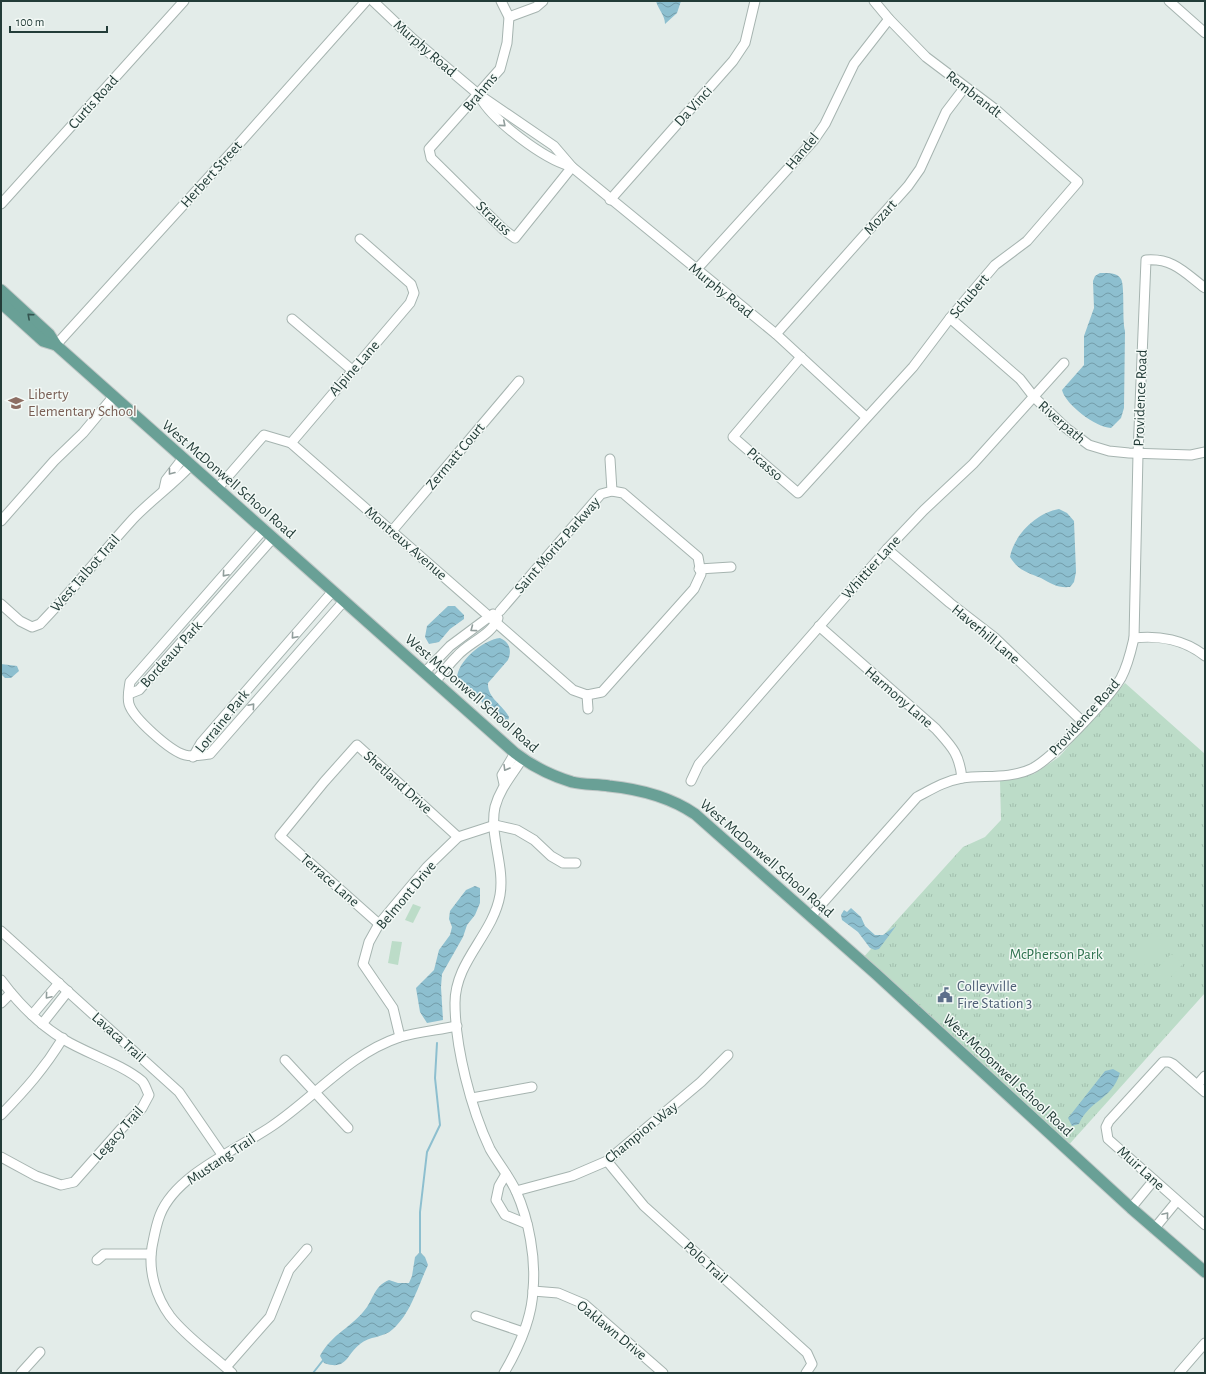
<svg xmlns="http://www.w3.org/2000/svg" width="1206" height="1374" viewBox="0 0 1206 1374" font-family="'Alegreya Sans',sans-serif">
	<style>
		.park { fill: url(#park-tufts) }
		.pitch { fill: #bcdcc8 }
		.water { fill: url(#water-waves) }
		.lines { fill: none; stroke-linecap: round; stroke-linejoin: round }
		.stream { stroke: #8dbfcf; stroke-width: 2 }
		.minor-casing { stroke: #a6b4b0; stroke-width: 11 }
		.major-casing { stroke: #c1c8c7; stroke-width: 13 }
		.minor { stroke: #fff; stroke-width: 9 }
		.major { stroke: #69a096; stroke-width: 11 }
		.oneway { stroke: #919e9c }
		.oneway2 { stroke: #345550 }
		.labels { text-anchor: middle; stroke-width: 3; stroke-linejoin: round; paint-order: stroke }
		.street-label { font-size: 15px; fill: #233c38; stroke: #f3f9f6 }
		.education-label { font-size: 15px; fill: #785e54; stroke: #f3f9f6; text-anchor: start }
		.park-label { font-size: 15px; fill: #2f724f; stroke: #f3f9f6 }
		.service-label { font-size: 15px; fill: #4e5e75; stroke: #f3f9f6; text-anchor: start }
	</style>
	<defs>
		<pattern id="park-tufts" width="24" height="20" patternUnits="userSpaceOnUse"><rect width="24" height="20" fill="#bcdcc8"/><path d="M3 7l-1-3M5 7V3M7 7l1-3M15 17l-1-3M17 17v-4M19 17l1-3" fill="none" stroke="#a1bead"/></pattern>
		<pattern id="water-waves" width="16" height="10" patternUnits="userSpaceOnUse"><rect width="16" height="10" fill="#8dbfcf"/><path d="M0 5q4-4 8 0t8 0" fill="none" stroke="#739ca9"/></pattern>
	</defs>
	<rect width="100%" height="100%" fill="#e3ece9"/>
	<polygon class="park" points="1125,683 1205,754 1205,993 1066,1148 861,960 963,847 985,837 1001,820 1000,781 1034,774 1059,757"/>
	<g class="pitch">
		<polygon points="413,904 421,907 413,923 405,920"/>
		<polygon points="1152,933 1165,943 1144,965 1132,954"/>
		<polygon points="392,941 402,942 398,965 388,963"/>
		<polygon points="1171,954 1183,964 1165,983 1154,972"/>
	</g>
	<g class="water">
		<path d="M681,1L677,13L665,24C665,15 658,9 656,1Z"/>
		<path d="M1100,273C1107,273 1117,272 1121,279C1125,286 1122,319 1125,331L1124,408L1121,418L1111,428C1095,427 1066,405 1062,390L1084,365V336L1094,308L1093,281L1095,276Z"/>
		<path d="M1059,509L1067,513L1074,521L1076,572L1074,582L1070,587C1057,588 1052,584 1041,578C1027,572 1019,571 1010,557C1014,535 1036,513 1059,509Z"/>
		<polygon points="448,606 455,606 464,615 464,619 450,629 439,642 429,644 425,637 427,626"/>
		<path d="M500,638C510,642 512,651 508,660L488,683C487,698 503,705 509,717L508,721L504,725L499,724L495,714L457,679C457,661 483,640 500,638Z"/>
		<polygon points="1,664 17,666 19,671 11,678 5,678 1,674"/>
		<polygon points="475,886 480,888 480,903 475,915 467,925 463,937 442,974 441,987 443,1020 427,1023 420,1012 416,988 434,970 439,950 450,935 452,927 449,919 450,911 466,890"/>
		<polygon points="851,908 861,917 865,926 875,935 883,935 896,926 879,949 875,950 870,948 858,932 842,920 841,915 844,910 847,912"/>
		<path d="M1113,1069L1120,1073C1111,1101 1090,1099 1079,1124L1072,1126L1068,1118L1072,1113L1105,1071Z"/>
		<path d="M420,1252L425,1257L428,1265C418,1286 411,1313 393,1329C384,1338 369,1336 360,1344C346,1355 347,1371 324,1363L320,1356C331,1334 353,1327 367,1307C374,1296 376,1285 389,1280L398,1283H409L412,1276L415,1257Z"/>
	</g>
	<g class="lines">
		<g class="stream">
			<polyline points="420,1254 420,1212 427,1152 440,1125 435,1078 437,1043"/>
			<polyline points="313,1373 324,1359"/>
		</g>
		<g class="minor-casing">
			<g id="minor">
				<polyline points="373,1 413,39 478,94 554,146 572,167 776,334 866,417"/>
				<polyline points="501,1 509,17 507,43 500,69 429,149 431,158 504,230 515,238 572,167"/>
				<polyline points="1169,1 1205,33"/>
				<polyline points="509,17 536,7 543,1"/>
				<path d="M480,97C493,121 544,159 570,166"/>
				<polyline points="610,200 733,61 745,43 755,1"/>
				<polyline points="1,204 184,1"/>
				<polyline points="696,270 814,140 825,124 854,64 889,19"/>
				<polyline points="950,318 1020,379 1034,397 1066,428 1089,445 1109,451 1129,453 1191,455 1205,452"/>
				<polyline points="292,319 352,370"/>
				<polyline points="776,334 908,186 920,169 946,112 965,87"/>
				<polyline points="56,345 237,146 366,1"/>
				<polyline points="801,357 733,437 798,493 913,367 950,318 995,265 1027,241 1078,182 995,109 926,57 889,19 874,1"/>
				<polyline points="291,443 410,303 414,293 411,284 360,239"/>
				<polyline points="610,459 612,491"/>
				<polyline points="164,489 166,480 183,458"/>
				<polyline points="217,489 264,435 291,443 573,690 587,695"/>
				<polyline points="1,521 54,461 83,433 113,397"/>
				<path d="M264,529L130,682C129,689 127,697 129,704C133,718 170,751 185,755C193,757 201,755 210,754L344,601"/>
				<polyline points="392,531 519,381"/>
				<polyline points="887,549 950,603 994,637 1083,722"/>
				<polyline points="699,569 731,567"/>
				<path d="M1,604L20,621L32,627L40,624C73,590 102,553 133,519C152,499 173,485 191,465"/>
				<polyline points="500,611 601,494 612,491 623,493 698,557 701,574 694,589 602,692 587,695"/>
				<path d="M819,626L936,729C952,747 959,753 962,778"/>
				<path d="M1134,638C1159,635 1185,640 1205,656"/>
				<polyline points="425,672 450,646 493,614"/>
				<path d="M435,682C442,673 449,664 457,656C468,643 492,635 498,618"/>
				<polyline points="129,694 139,690 273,538"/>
				<polyline points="587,695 588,709"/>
				<polyline points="193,757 201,743 333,591"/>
				<polyline points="691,781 699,764 887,549 924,510 973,464 1064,363"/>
				<polyline points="504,784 502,775 515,753"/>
				<path d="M811,916L917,797C932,789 945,781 962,778C984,775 1010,779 1031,769C1051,760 1109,698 1121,678C1128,665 1131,651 1134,638L1138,454L1146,260C1173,258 1184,272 1205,288"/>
				<polyline points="379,924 280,836 324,782 357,745 458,837"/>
				<polyline points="1,931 179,1092 223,1156"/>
				<path d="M1,980C18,1003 39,1024 63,1039C87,1054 120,1063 142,1081C145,1084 147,1091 149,1095L142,1108L121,1129L74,1182L61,1185L36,1176L1,1157"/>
				<polyline points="1,1003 11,993"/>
				<polyline points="32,1015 59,983"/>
				<polyline points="42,1024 68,991"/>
				<polyline points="400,1037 393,1008 363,964 369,942 379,924 427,867 458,837 495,825 517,830 534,840 551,856 563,863 576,863"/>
				<polyline points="285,1060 348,1128"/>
				<polyline points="1197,1085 1205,1076"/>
				<polyline points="1205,1092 1173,1064 1169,1062 1163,1062 1109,1121 1106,1127 1108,1139 1205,1225"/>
				<polyline points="472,1098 532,1087"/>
				<path d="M1,1115C26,1089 44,1069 63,1038"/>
				<polyline points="607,1161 644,1206 807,1353 812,1364 806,1373"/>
				<polyline points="506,1174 499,1186 496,1200 505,1215 527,1224"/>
				<polyline points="516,1191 572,1176 607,1161 701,1082 728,1055"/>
				<polyline points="1131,1208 1154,1180"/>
				<polyline points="1154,1229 1177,1201"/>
				<polyline points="97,1260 104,1254 151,1254"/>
				<polyline points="533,1291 558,1293 584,1304 663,1373"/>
				<polyline points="476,1316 523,1332"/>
				<polyline points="226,1367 270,1317 289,1270 307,1249"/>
				<polyline points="21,1373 40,1352"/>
				<path d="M232,1373C212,1354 187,1338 170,1316C156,1297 148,1271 152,1247C154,1237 156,1225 160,1215C176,1174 237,1150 272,1126C315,1097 349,1054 400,1037C418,1032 438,1030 457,1026"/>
				<path d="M504,1373C518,1349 532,1319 533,1290C536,1259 529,1220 516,1191C509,1176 498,1163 490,1149C471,1109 455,1047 455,1003C455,961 493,935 500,895C505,866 489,835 495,807C500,788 513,774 522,759"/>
				<polyline points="1179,1373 1205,1343"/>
			</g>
		</g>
		<g class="major-casing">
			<g id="major">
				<path d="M1,290L49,334L56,345L515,753C532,766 552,776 572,782C584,785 597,784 609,786C638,789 670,797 695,814L876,974L1131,1208L1205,1272"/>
				<polyline points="1,303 43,341 56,345"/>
			</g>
		</g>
		<use href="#minor" class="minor"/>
		<use href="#major" class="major"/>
	</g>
	<defs><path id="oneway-chevron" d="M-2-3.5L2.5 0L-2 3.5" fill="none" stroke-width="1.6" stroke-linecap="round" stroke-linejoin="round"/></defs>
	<g class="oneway">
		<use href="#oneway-chevron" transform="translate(503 124) rotate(40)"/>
		<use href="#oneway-chevron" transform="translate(171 472) rotate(128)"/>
		<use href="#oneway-chevron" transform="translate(225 574) rotate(131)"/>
		<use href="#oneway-chevron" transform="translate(473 629) rotate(143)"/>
		<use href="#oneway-chevron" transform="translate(294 636) rotate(131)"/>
		<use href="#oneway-chevron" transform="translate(252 706) rotate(-49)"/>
		<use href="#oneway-chevron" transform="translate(506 768) rotate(121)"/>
		<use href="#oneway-chevron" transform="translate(48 996) rotate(130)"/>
		<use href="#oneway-chevron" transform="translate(1166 1215) rotate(-50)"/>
	</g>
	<use class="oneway2" href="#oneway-chevron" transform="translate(30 316) rotate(-138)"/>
	<defs>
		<g id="school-bare" transform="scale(1.2)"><path d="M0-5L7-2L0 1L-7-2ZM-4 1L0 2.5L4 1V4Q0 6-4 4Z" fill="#8d6e63" stroke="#f3f9f6" stroke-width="2.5" paint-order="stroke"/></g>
		<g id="civic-bare" transform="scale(1.2)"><path d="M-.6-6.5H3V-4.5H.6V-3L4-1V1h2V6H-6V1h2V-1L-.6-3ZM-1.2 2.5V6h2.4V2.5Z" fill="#5c6f8a" stroke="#f3f9f6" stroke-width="2.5" paint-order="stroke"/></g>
	</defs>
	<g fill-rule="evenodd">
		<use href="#school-bare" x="16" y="403"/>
		<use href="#civic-bare" x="945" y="995"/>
	</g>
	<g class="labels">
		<g class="street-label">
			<text transform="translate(425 48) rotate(41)" y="5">Murphy Road</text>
			<text transform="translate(480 92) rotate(-50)" y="5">Brahms</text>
			<text transform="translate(974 94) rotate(38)" y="5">Rembrandt</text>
			<text transform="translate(93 102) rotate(-48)" y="5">Curtis Road</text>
			<text transform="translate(693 106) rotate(-48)" y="5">Da Vinci</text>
			<text transform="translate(802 151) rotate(-50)" y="5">Handel</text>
			<text transform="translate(211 174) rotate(-48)" y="5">Herbert Street</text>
			<text transform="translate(880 217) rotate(-48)" y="5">Mozart</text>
			<text transform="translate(494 218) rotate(44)" y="5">Strauss</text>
			<text transform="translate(721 290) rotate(39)" y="5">Murphy Road</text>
			<text transform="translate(969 296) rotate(-50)" y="5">Schubert</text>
			<text transform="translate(354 368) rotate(-49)" y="5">Alpine Lane</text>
			<text transform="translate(1140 398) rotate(-88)" y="5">Providence Road</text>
			<text transform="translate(1062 422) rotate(41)" y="5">Riverpath</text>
			<text transform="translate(455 456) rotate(-50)" y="5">Zermatt Court</text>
			<text transform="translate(765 464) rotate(41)" y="5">Picasso</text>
			<text transform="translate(229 479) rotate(41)" y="5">West McDonwell School Road</text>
			<text transform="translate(406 543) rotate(41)" y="5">Montreux Avenue</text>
			<text transform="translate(557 545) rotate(-49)" y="5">Saint Moritz Parkway</text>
			<text transform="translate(871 567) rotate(-48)" y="5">Whittier Lane</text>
			<text transform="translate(85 573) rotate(-49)" y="5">West Talbot Trail</text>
			<text transform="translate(986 634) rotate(40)" y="5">Haverhill Lane</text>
			<text transform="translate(171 654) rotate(-48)" y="5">Bordeaux Park</text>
			<text transform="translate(472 693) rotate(41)" y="5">West McDonwell School Road</text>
			<text transform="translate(899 697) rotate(41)" y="5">Harmony Lane</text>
			<text transform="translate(1084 717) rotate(-48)" y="5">Providence Road</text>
			<text transform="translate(222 721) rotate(-51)" y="5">Lorraine Park</text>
			<text transform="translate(398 782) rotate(42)" y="5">Shetland Drive</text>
			<text transform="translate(767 858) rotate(41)" y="5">West McDonwell School Road</text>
			<text transform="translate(330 880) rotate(41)" y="5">Terrace Lane</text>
			<text transform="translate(406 895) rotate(-50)" y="5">Belmont Drive</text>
			<text transform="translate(119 1037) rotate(42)" y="5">Lavaca Trail</text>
			<text transform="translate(1008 1075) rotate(43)" y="5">West McDonwell School Road</text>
			<text transform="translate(641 1132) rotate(-39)" y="5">Champion Way</text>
			<text transform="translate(118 1133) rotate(-48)" y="5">Legacy Trail</text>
			<text transform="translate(221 1159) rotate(-34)" y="5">Mustang Trail</text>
			<text transform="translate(1141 1168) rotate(42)" y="5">Muir Lane</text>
			<text transform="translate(706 1262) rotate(43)" y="5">Polo Trail</text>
			<text transform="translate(612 1330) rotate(39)" y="5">Oaklawn Drive</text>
		</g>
		<g class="education-label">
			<text x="28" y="399">Liberty<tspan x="28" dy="17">Elementary School</tspan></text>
		</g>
		<g class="park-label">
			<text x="1056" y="959">McPherson Park</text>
		</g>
		<g class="service-label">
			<text x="957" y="991">Colleyville<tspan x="957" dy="17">Fire Station 3</tspan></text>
		</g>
	</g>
	<rect width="1206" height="1374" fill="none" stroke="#233c38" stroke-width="4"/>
	<path d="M10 26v6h97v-6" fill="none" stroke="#233c38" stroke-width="2"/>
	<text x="16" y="26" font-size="12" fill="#233c38" stroke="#f3f9f6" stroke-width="3" paint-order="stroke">100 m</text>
</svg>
